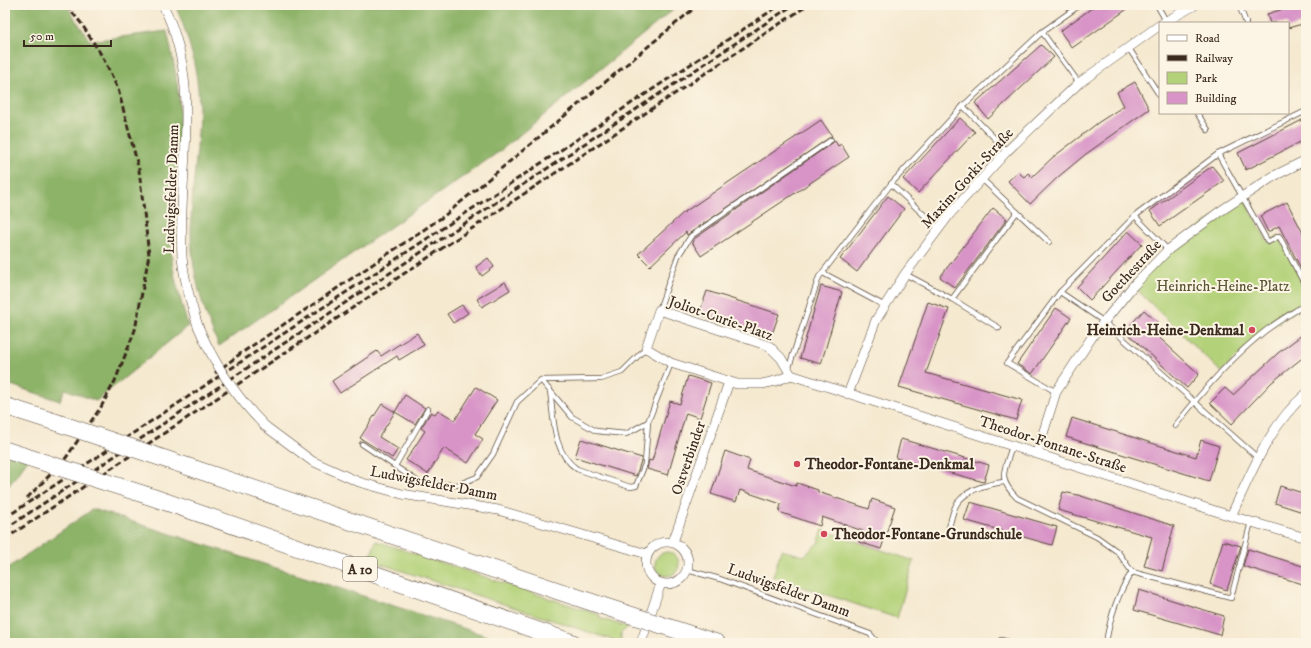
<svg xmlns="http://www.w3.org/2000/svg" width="1311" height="648" viewBox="0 0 1311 648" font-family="'IM FELL DW Pica',serif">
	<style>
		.green { fill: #b2d178; stroke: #767e4b }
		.forest { fill: #8db368; stroke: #646e43 }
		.building { fill: #d894c7 }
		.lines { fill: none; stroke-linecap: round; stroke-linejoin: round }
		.service-casing { stroke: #574739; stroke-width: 6 }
		.minor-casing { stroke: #574739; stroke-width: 10 }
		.motorway-casing { stroke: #574739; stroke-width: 18 }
		.service { stroke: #fff; stroke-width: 4.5 }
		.minor { stroke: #fff; stroke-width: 9 }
		.motorway { stroke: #fff; stroke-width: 17 }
		.rail { stroke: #3b2a1e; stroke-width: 3; stroke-dasharray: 6 3; stroke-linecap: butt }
		.minor-bridge-casing { stroke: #574739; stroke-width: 10; stroke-linecap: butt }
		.motorway-bridge-casing { stroke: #574739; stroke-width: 18; stroke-linecap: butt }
		.minor-bridge { stroke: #fff; stroke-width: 9 }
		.motorway-bridge { stroke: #fff; stroke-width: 17 }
		.poi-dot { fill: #d1495b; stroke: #fcf5e5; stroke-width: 1.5 }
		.labels { text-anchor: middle; stroke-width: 4; stroke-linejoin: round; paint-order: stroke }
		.shield { fill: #fcf5e5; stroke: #75675a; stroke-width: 1 }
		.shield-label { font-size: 14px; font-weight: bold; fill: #3b2a1e }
		.street-label { font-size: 15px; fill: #3b2a1e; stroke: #fcf5e5 }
		.park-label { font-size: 15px; fill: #595434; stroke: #fcf5e5 }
		.poi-label { font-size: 15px; font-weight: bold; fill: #3b2a1e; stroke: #fcf5e5; text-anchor: start }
	</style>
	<rect width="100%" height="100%" fill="#fcf5e5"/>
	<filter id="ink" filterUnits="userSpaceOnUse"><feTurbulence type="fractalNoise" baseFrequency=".025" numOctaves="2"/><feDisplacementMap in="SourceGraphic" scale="8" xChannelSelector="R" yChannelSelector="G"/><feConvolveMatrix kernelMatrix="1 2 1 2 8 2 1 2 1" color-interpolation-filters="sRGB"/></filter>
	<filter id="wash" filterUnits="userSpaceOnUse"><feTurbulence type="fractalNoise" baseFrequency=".012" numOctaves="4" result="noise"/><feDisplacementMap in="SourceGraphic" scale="16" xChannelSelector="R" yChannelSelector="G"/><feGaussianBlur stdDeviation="0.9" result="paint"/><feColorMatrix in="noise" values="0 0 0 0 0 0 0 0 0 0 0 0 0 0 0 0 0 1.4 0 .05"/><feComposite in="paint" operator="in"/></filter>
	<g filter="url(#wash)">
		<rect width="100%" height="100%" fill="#f5e9d0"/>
		<g class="green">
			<polygon points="1243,197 1268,242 1279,236 1306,287 1306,304 1265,331 1221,372 1133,286 1168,250"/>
			<polygon points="823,530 914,561 897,618 773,577 781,550 804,556 818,543"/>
			<polygon points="376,541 600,615 599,618 628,627 621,633 621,641 622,643 369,560"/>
			<circle cx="667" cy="564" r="12"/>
		</g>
		<g class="forest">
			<path d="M5,5H66L90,41L167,31C174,62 181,97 180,130C178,173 167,218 172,261C175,283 182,305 188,326L96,401L65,389L60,401L5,383Z"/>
			<path d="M175,5H679L500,151L219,346C202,309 191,270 191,229C191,189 199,149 199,108C199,74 189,36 175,5Z"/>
			<polygon points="5,450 29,458 5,491"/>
			<polygon points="93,509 509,643 5,643 5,570"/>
		</g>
		<g id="blocks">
			<g class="building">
				<polygon points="1096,5 1133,5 1072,48 1060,31"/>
				<polygon points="1296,5 1306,5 1306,23 1288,28 1288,23 1270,23 1267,14"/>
				<polygon points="1041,45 1054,57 988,119 975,103"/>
				<polygon points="1135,82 1149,109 1086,154 1058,177 1030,204 1008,181 1018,172 1024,177 1028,173 1032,177 1052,158 1099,122 1124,106 1117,92"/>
				<polygon points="960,118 975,132 918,193 903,179"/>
				<polygon points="1306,118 1306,139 1246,170 1238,153"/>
				<polygon points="821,120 832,136 687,235 686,232 650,266 638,254 683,213"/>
				<polygon points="835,141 838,146 841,144 849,157 701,256 692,242 694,239"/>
				<polygon points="1212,166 1224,181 1160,226 1150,211"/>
				<polygon points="888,196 904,209 857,272 840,259"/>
				<polygon points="1287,202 1306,239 1306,278 1279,226 1268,232 1260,216"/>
				<polygon points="993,208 1007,219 955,288 940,277"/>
				<polygon points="1128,231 1142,244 1090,300 1077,287"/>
				<polygon points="488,258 494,267 482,276 476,267"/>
				<polygon points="505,282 510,290 482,307 477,299"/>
				<polygon points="821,286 842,292 821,364 800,358"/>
				<polygon points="707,291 779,314 771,337 699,314"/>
				<polygon points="928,302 949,309 926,373 1022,400 1016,420 899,387"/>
				<polygon points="462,305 468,313 453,323 447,314"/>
				<polygon points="1056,308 1071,318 1032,374 1017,364"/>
				<polygon points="1144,310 1157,322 1151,330 1199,374 1187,388 1125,331"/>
				<polygon points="1306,332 1306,355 1271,383 1232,424 1210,403 1225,388 1233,395 1278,353"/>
				<polygon points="417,333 424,345 399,360 397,356 340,393 332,381 377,351 381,356"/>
				<polygon points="688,376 711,383 700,418 686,413 668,475 647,469 649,460 652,461 670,401 680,404"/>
				<polygon points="476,387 497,400 475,434 483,439 468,463 444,448 428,474 406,460 425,431 421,428 431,412 435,414 438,410 455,420"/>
				<polygon points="405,395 425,408 415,424 395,412"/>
				<polygon points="382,404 395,412 379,437 398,449 392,458 360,438"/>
				<polygon points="1072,418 1196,457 1201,440 1219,446 1209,481 1066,437"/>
				<polygon points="581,439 642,458 636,476 575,457"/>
				<polygon points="901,439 989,465 984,482 896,458"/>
				<polygon points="725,451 750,460 747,470 796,486 797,483 818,490 818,492 869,509 872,499 895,507 881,549 859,542 863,531 822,517 820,526 779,512 781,504 740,490 736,502 711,494"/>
				<polygon points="1280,486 1306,494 1306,513 1275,503"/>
				<polygon points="1063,492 1078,495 1174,526 1162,571 1144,566 1152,537 1058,510"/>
				<polygon points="970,502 1057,527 1052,545 964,520"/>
				<polygon points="1223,541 1241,546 1227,590 1210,584"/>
				<polygon points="1248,549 1306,567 1306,585 1243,566"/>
				<polygon points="1139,590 1224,616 1220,635 1134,610"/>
			</g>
		</g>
	</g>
	<g filter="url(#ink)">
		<use href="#blocks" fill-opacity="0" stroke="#574739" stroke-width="1"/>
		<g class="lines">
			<g class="service-casing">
				<g id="service">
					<polyline points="1157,5 1166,21"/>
					<polyline points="1239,5 1246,23"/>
					<polyline points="1042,32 1079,83"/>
					<polyline points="1128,47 1160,96"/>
					<polyline points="963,106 1007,151"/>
					<polyline points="1197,113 1208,130"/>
					<polyline points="1218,154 1268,242 1279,236 1306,287"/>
					<polyline points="982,179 1049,242"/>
					<polyline points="891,184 939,229"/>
					<polyline points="1135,216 1168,250"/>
					<polyline points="823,273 885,306"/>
					<polyline points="905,274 952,299 999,328"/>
					<polyline points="1060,292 1103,321 1258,458"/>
					<polyline points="952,299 1017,212"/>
					<polyline points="659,310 678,256 691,236 831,140"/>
					<polyline points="788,370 819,277 891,184 963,106 1042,32 1080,5"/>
					<polyline points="541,380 572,417 596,431 626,434 648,422 671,363"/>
					<path d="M550,391C554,418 552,452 577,469L630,487L636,486L645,464L648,422"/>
					<polyline points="1056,392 1007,363 1060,292 1135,216 1218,154 1306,111"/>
					<path d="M1175,426C1200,394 1233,356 1265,331C1278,321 1292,313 1306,304"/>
					<polyline points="362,444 420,483 457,485 477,477 493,454 517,402 541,380 601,379 622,372 646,348"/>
					<path d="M1012,446C1005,471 996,477 1017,498L1097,537L1118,552L1132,572L1231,598L1251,522"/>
					<polyline points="395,466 428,409"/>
					<path d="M949,528C951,520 953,508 958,502C969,488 988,484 1004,482"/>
					<polyline points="687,570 720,579 870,634 878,643"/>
					<polyline points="1001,640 1013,643"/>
					<path d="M1106,643C1110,617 1117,594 1132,572"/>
				</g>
			</g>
			<g class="minor-casing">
				<g id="minor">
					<path d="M163,5C204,87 177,171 182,257C184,280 191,304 198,326"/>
					<polyline points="1163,23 1195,5"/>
					<polygon points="659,310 769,346 781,358 791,375 776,381 762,384 737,384 671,363 646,348"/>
					<polyline points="791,375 1231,516 1306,538"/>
					<polyline points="848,394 876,320 905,274 949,215 1007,151 1079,83 1160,25"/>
					<polyline points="265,426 312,461 359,482 402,494 498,510 647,554"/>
					<polyline points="1037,453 1056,392 1094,334 1133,286 1168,250 1219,212 1274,176 1306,160"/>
					<path d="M1231,516C1251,474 1269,425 1306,394"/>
					<circle cx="667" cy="563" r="21"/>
					<polyline points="673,542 729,382"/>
					<polyline points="641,643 661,583"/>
				</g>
			</g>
			<g class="motorway-casing">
				<g id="motorway">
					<polyline points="5,406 55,422"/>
					<polyline points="195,469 603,606"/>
					<polyline points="146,495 573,643"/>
					<polyline points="692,635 717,643"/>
				</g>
			</g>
			<use href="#service" class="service"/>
			<use href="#minor" class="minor"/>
			<use href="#motorway" class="motorway"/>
			<g class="rail">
				<polyline points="215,373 240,354 444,216 698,5"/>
				<polyline points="27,498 63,462 101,407 115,381 135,330 149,255 139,170 118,89 102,56 81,23 66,5"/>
				<polyline points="5,518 780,5"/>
				<polyline points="5,529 793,5"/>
				<polyline points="5,539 808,5"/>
			</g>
			<g class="minor-bridge-casing">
				<path id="minor-bridge" d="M198,326C214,364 235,396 265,426"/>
			</g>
			<g class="motorway-bridge-casing">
				<g id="motorway-bridge">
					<polyline points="55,422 195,469"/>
					<polyline points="5,450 146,495"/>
					<polyline points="603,606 692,635"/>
				</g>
			</g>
			<use href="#minor-bridge" class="minor-bridge"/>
			<use href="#motorway-bridge" class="motorway-bridge"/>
		</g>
	</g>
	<g class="poi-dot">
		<circle cx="1252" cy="330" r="4"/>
		<circle cx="797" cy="464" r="4"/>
		<circle cx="824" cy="534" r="4"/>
	</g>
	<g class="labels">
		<rect class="shield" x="343" y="557" width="34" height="24" rx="3"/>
		<g class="shield-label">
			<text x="360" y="574">A 10</text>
		</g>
		<g class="street-label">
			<text transform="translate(967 178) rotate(-48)" y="5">Maxim-Gorki-Straße</text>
			<text transform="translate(171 189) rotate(-88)" y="5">Ludwigsfelder Damm</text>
			<text transform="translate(1131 271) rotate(-47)" y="5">Goethestraße</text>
			<text transform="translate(721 318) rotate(19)" y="5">Joliot-Curie-Platz</text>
			<text transform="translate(1053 444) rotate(18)" y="5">Theodor-Fontane-Straße</text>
			<text transform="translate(688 458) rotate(-71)" y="5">Ostverbinder</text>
			<text transform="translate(434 483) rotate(11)" y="5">Ludwigsfelder Damm</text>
			<text transform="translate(789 590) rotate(20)" y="5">Ludwigsfelder Damm</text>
		</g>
		<g class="park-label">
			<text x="1223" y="291">Heinrich-Heine-Platz</text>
		</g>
		<g class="poi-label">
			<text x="1244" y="335" text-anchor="end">Heinrich-Heine-Denkmal</text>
			<text x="805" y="469">Theodor-Fontane-Denkmal</text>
			<text x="832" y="539">Theodor-Fontane-Grundschule</text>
		</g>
	</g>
	<rect width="1311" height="648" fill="none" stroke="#fcf5e5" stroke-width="20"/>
	<rect x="1159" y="22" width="130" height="92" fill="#fcf5e5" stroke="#afa495"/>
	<rect x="1167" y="35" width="20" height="6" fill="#ffffff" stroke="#afa495"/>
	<text x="1195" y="42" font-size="12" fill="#3b2a1e">Road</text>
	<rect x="1167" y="55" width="20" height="6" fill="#3b2a1e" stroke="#afa495"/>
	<text x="1195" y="62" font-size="12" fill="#3b2a1e">Railway</text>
	<rect x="1167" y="72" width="20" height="12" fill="#b2d178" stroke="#afa495"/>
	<text x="1195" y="82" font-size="12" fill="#3b2a1e">Park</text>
	<rect x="1167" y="92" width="20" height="12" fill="#d894c7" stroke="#afa495"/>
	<text x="1195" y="102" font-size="12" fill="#3b2a1e">Building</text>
	<path d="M24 40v6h87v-6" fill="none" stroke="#3b2a1e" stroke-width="2"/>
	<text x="30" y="40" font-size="12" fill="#3b2a1e" stroke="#fcf5e5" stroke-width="3" paint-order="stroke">50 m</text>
</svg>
